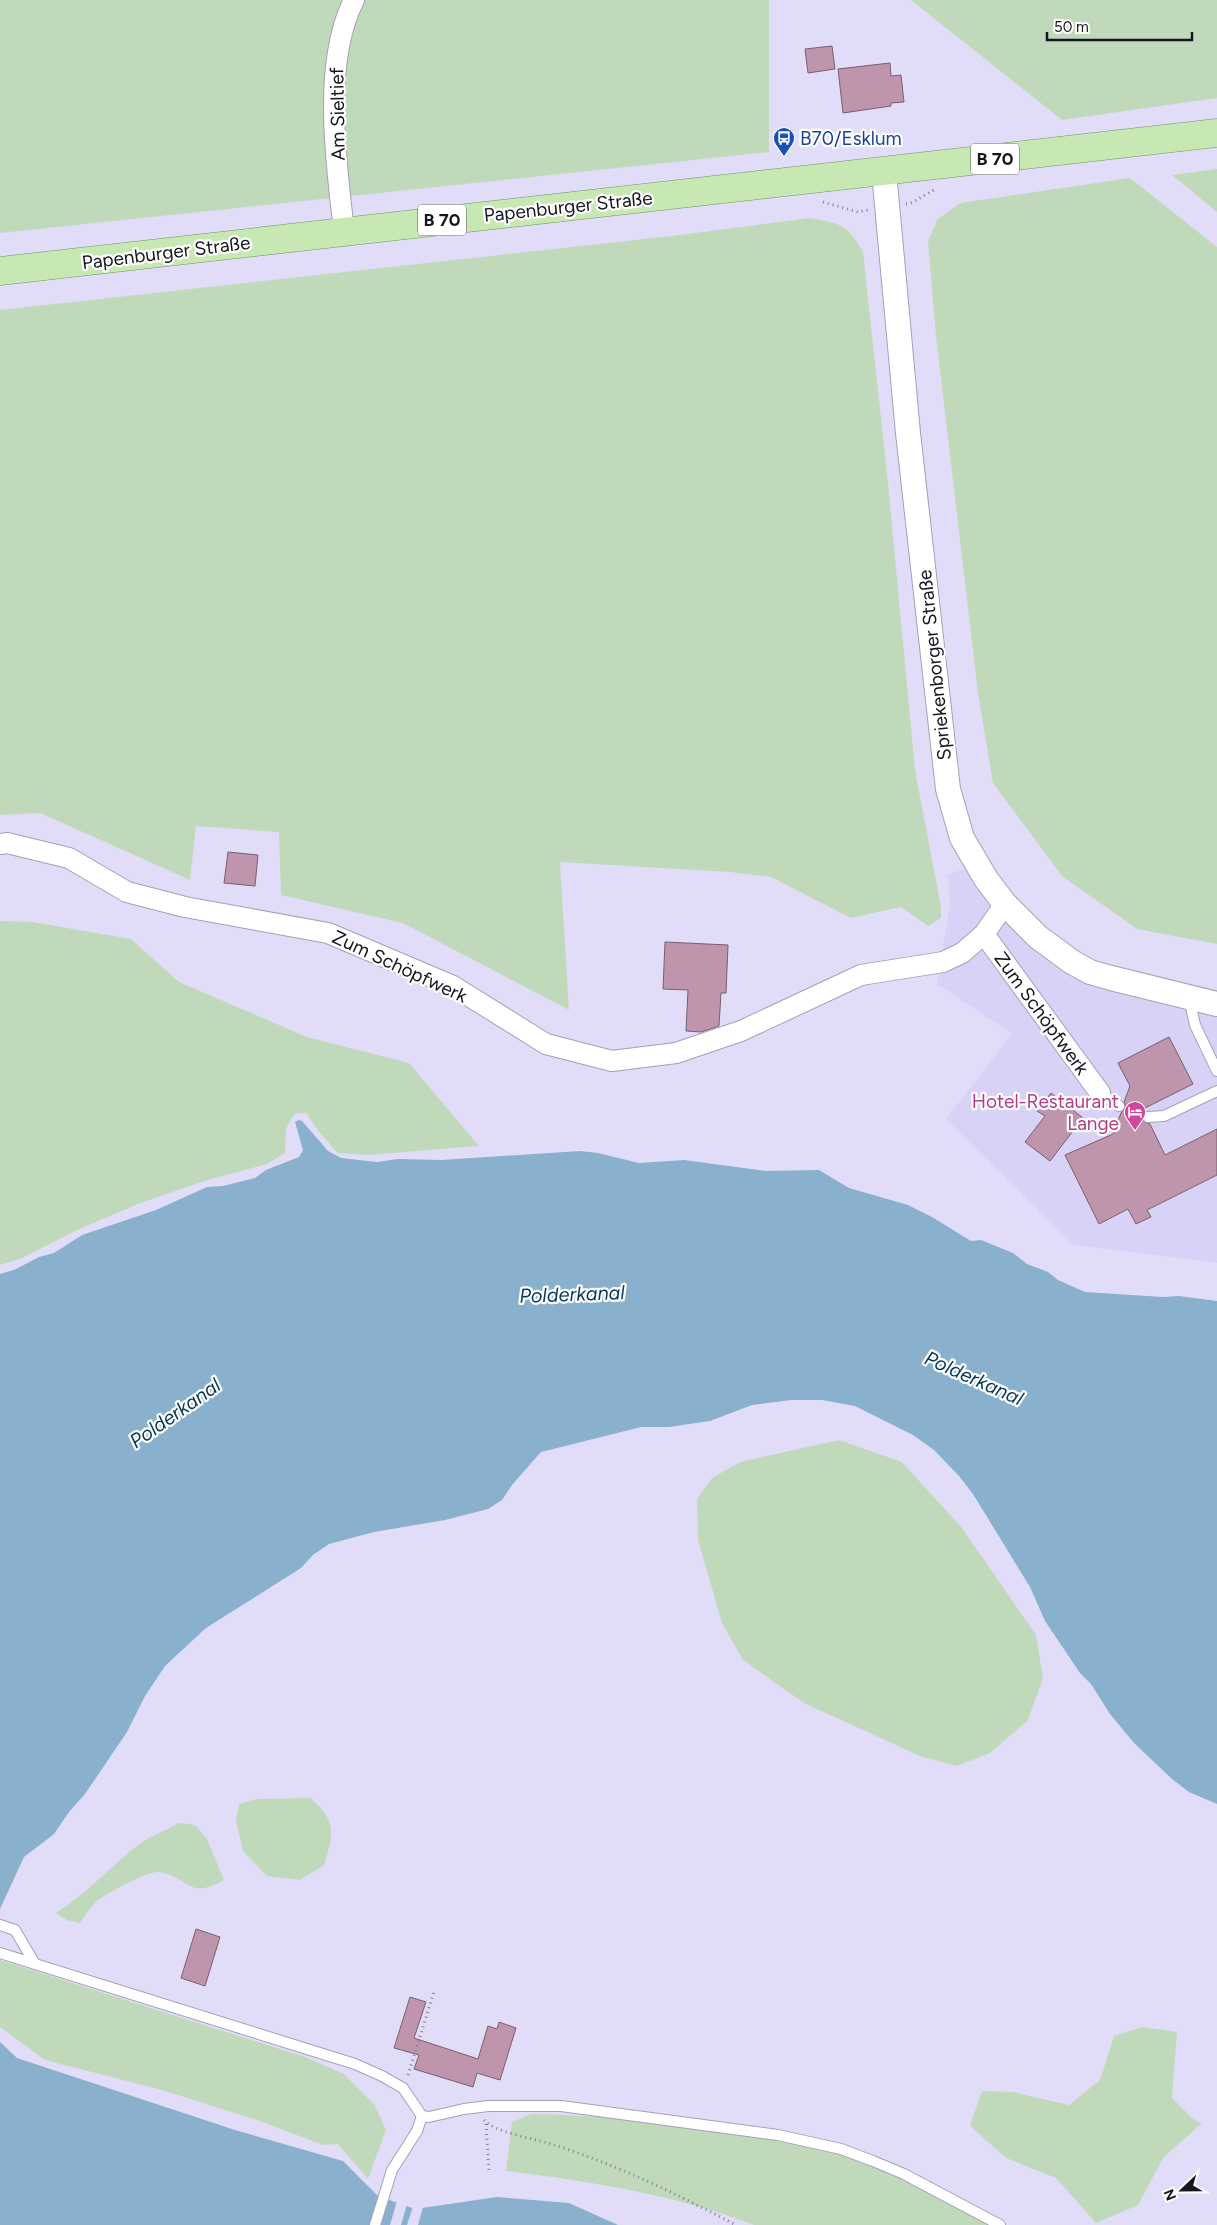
<svg xmlns="http://www.w3.org/2000/svg" width="1217" height="2225" viewBox="0 0 1217 2225" font-family="Figtree,sans-serif">
	<style>
		.built { fill: #d8d3f6 }
		.green { fill: #c1d9bb }
		.water { fill: #89b0cc }
		.pier { fill: #e1ddf9 }
		.building { fill: #bf95ad; stroke: #785f6d }
		.lines { fill: none; stroke-linecap: round; stroke-linejoin: round }
		.service-casing { stroke: #a4a0ba; stroke-width: 12 }
		.minor-casing { stroke: #a4a0ba; stroke-width: 22 }
		.tertiary-casing { stroke: #a4a0ba; stroke-width: 26 }
		.primary-casing { stroke: #71945d; stroke-width: 29 }
		.path { stroke: #827f92; stroke-width: 3; stroke-dasharray: 1 4; stroke-linecap: butt }
		.service { stroke: #fff; stroke-width: 10 }
		.minor { stroke: #fff; stroke-width: 20 }
		.tertiary { stroke: #fff; stroke-width: 24 }
		.primary { stroke: #c7e8b2; stroke-width: 28 }
		.labels { text-anchor: middle; stroke-width: 4.5; stroke-linejoin: round; paint-order: stroke }
		.shield { fill: #fff; stroke: #5d5b62; stroke-width: 1 }
		.shield-label { font-size: 18px; font-weight: bold; fill: #17151e }
		.street-label { font-size: 19px; fill: #17151e; stroke: #fff }
		.transit-label { font-size: 19px; fill: #164399; stroke: #fff; text-anchor: start }
		.hotel-label { font-size: 19px; fill: #b23c85; stroke: #fff; text-anchor: end }
		.water-label { font-size: 20px; font-style: italic; fill: #073956; stroke: #fff }
	</style>
	<rect width="100%" height="100%" fill="#e1ddf9"/>
	<polygon class="built" points="971,867 1082,976 1173,1006 1217,1014 1217,1263 1074,1245 946,1119 1012,1034 937,984 950,904 948,874"/>
	<g class="green">
		<polygon points="0,0 769,0 769,152 0,233"/>
		<polygon points="911,0 1217,0 1217,98 1062,120"/>
		<polygon points="1217,169 1217,212 1172,175"/>
		<polygon points="1130,178 1217,247 1217,944 1137,929 1062,876 993,783 978,693 936,336 928,241 938,219 960,203"/>
		<path d="M810,218C840,223 848,225 863,252L888,483L915,770L941,907V918L928,926L901,907L851,918L771,877L730,872L560,862L569,1010L403,923L281,895L279,832L196,826L190,880L40,813L0,815V310L672,236Z"/>
		<polygon points="0,921 32,922 131,939 179,982 307,1037 409,1063 479,1146 367,1155 338,1153 319,1132 306,1113 294,1114 286,1129 285,1153 267,1164 201,1182 138,1204 77,1230 22,1258 0,1265"/>
		<polygon points="839,1440 902,1462 962,1528 1036,1635 1043,1678 1028,1720 990,1753 957,1766 920,1756 804,1703 743,1660 722,1623 698,1540 697,1499 712,1478 740,1462"/>
		<path d="M310,1798C337,1821 334,1833 324,1865L300,1880L267,1876L243,1851L236,1821L239,1804L258,1799Z"/>
		<path d="M179,1823L195,1825L207,1839L224,1880C189,1900 191,1879 160,1872C147,1870 108,1893 97,1901C90,1907 85,1916 80,1923L67,1920L56,1913C86,1894 110,1867 138,1845C150,1836 166,1830 179,1823Z"/>
		<polygon points="0,1960 305,2057 344,2074 374,2104 386,2130 368,2179 338,2144 323,2145 257,2120 162,2090 45,2060 0,2027"/>
		<polygon points="1142,2027 1177,2032 1172,2098 1193,2119 1202,2123 1163,2158 1138,2205 1096,2223 1056,2178 1006,2158 970,2126 982,2091 1013,2092 1069,2105 1100,2080 1114,2036"/>
		<path d="M531,2114C591,2114 649,2122 709,2130C753,2136 797,2141 840,2154C893,2170 942,2199 991,2225H754C675,2195 590,2181 506,2171L512,2122Z"/>
	</g>
	<g class="water">
		<polygon points="299,1120 302,1121 328,1151 341,1158 377,1162 398,1159 441,1160 580,1151 598,1153 639,1163 684,1160 766,1171 819,1170 849,1188 908,1205 932,1217 971,1241 981,1240 1013,1253 1027,1264 1048,1272 1058,1280 1085,1292 1163,1297 1179,1296 1217,1301 1217,1804 1189,1792 1172,1779 1134,1743 1110,1714 1091,1684 1080,1673 1045,1621 1030,1587 973,1494 959,1476 934,1450 913,1435 855,1406 822,1400 791,1400 752,1405 710,1421 669,1427 641,1427 541,1452 512,1485 502,1500 488,1509 445,1520 374,1532 329,1544 313,1555 301,1568 206,1628 165,1666 145,1696 127,1732 85,1794 69,1812 54,1834 24,1857 0,1909 0,1274 14,1270 39,1257 54,1253 82,1235 156,1210 207,1187 223,1186 255,1178 266,1170 299,1157 303,1150 295,1122"/>
		<polygon points="0,2042 17,2058 235,2130 343,2161 378,2196 415,2209 497,2197 569,2203 618,2225 0,2225"/>
	</g>
	<g class="pier">
		<polygon points="397,2201 407,2204 401,2225 390,2225"/>
		<polygon points="413,2206 423,2207 418,2225 407,2225"/>
	</g>
	<g class="building">
		<polygon points="832,46 835,69 808,73 805,49"/>
		<polygon points="890,63 891,76 901,75 904,102 891,103 891,106 843,113 838,69"/>
		<polygon points="228,852 258,855 255,886 224,883"/>
		<polygon points="665,942 728,945 726,993 721,993 719,1026 701,1032 686,1031 688,990 663,989"/>
		<polygon points="1169,1037 1193,1084 1143,1109 1142,1120 1150,1124 1165,1155 1217,1129 1217,1175 1147,1210 1151,1217 1136,1224 1128,1209 1099,1224 1065,1155 1113,1134 1121,1113 1126,1107 1124,1102 1130,1086 1118,1063"/>
		<polygon points="1051,1093 1083,1118 1050,1161 1025,1142 1045,1116 1037,1111"/>
		<polygon points="196,1929 220,1937 205,1986 181,1978"/>
		<polygon points="410,1997 426,2002 414,2038 478,2059 488,2026 497,2029 499,2022 516,2028 500,2080 477,2073 473,2087 414,2069 419,2055 394,2048"/>
	</g>
	<g class="lines">
		<g class="service-casing">
			<g id="service">
				<polyline points="1189,998 1195,1025 1217,1071"/>
				<polyline points="1100,1093 1119,1106"/>
				<polyline points="1148,1117 1164,1116 1217,1091"/>
				<polyline points="0,1925 15,1930 35,1964"/>
				<polyline points="0,1953 355,2064 382,2076 403,2088 422,2116 429,2117 464,2109 488,2106 561,2106 778,2135 841,2149 873,2161 904,2174 1000,2225"/>
				<polyline points="375,2225 392,2170 417,2131 422,2116"/>
			</g>
		</g>
		<g class="minor-casing">
			<g id="minor">
				<path d="M344,231C336,162 322,63 354,0"/>
				<polyline points="0,844 7,843 69,858 127,892 185,907 328,933 453,986 546,1044 612,1061 676,1053 741,1031 861,975 943,962 962,953 984,934 1005,904"/>
				<polyline points="984,934 1100,1093"/>
			</g>
		</g>
		<g class="tertiary-casing">
			<polyline id="tertiary" points="884,172 908,433 948,789 962,838 986,879 1005,904 1038,937 1072,962 1090,972 1111,978 1217,1004"/>
		</g>
		<g class="primary-casing">
			<polyline id="primary" points="0,271 1217,133"/>
		</g>
		<g class="path">
			<polyline points="823,202 858,212 868,210"/>
			<polyline points="906,204 911,203 934,190"/>
			<polyline points="408,2075 434,1992"/>
			<path d="M484,2120C492,2131 533,2139 548,2143C613,2163 675,2193 736,2225"/>
			<polyline points="486,2124 489,2171"/>
		</g>
		<use href="#service" class="service"/>
		<use href="#minor" class="minor"/>
		<use href="#tertiary" class="tertiary"/>
		<use href="#primary" class="primary"/>
	</g>
	<defs>
		<g id="bus-pin" transform="scale(1.125)"><path d="M0 17L-7.5 6A9.5 9.5 0 1 1 7.5 6Z" fill="#1a4fb4" stroke="#fff"/><path d="M-5-6H5V4H4V6H2V4H-2V6H-4V4H-5ZM-3.5-4V0h7V-4ZM-3.5 1.2v1.5H-2V1.2ZM2 1.2v1.5H3.5V1.2Z" fill="#fff"/></g>
		<g id="hotel-pin" transform="scale(1.125)"><path d="M0 17L-7.5 6A9.5 9.5 0 1 1 7.5 6Z" fill="#d1479c" stroke="#fff"/><path d="M-6-4.5h1.5V1H6V5H4.5V3h-9V5H-6ZM-4 0a1.8 1.8 0 1 1 3.6 0ZM.5 0V-2.5h3Q6-2.5 6 0Z" fill="#fff"/></g>
	</defs>
	<g fill-rule="evenodd">
		<use href="#bus-pin" x="784" y="138"/>
		<use href="#hotel-pin" x="1135" y="1112"/>
	</g>
	<g class="labels">
		<g class="shield">
			<rect x="971" y="143.5" width="48" height="31" rx="4"/>
			<rect x="418" y="204.5" width="48" height="31" rx="4"/>
		</g>
		<g class="shield-label">
			<text x="995" y="165">B 70</text>
			<text x="442" y="226">B 70</text>
		</g>
		<g class="street-label">
			<text transform="translate(337 114) rotate(-91)" y="7">Am Sieltief</text>
			<text transform="translate(568 206) rotate(-6)" y="7">Papenburger Straße</text>
			<text transform="translate(166 252) rotate(-7)" y="7">Papenburger Straße</text>
			<text transform="translate(934 665) rotate(-96)" y="7">Spriekenborger Straße</text>
			<text transform="translate(400 966) rotate(25)" y="7">Zum Schöpfwerk</text>
			<text transform="translate(1042 1013) rotate(54)" y="7">Zum Schöpfwerk</text>
		</g>
		<g class="transit-label">
			<text x="800" y="145">B70/Esklum</text>
		</g>
		<g class="hotel-label">
			<text x="1119" y="1108">Hotel-Restaurant<tspan x="1119" dy="22">Lange</tspan></text>
		</g>
		<g class="water-label">
			<text transform="translate(572 1294) rotate(-2)" y="7">Polderkanal</text>
			<text transform="translate(974 1378) rotate(24)" y="7">Polderkanal</text>
			<text transform="translate(175 1413) rotate(-35)" y="7">Polderkanal</text>
		</g>
	</g>
	<g transform="translate(1182 2190) rotate(248)" stroke="#ffffff" stroke-width="4" paint-order="stroke">
	<path d="M0-4L9 19L0 12L-9 19Z" fill="#17151e"/>
	<text y="-8" font-size="14" font-weight="bold" text-anchor="middle" fill="#17151e">N</text>
	</g>
	<path d="M1047 32v8h145v-8" fill="none" stroke="#17151e" stroke-width="2.5"/>
	<text x="1054" y="32" font-size="15" fill="#17151e" stroke="#ffffff" stroke-width="4" paint-order="stroke">50 m</text>
</svg>
